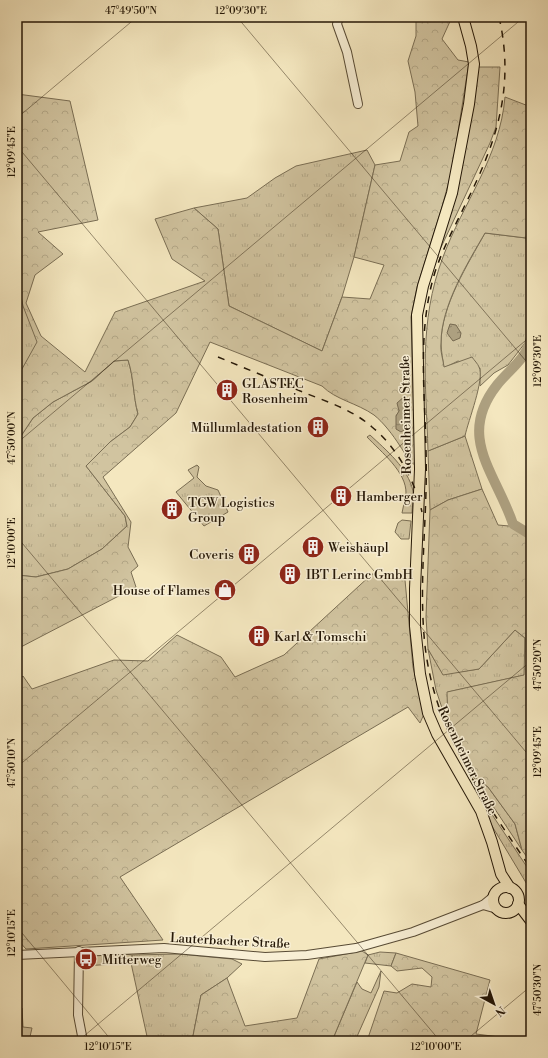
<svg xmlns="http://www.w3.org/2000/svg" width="548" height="1058" viewBox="0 0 548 1058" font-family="'Libre Bodoni',serif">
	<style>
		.grass { fill: url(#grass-tufts); stroke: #7a6e54 }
		.forest { fill: url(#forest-crowns); stroke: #7a6e54; fill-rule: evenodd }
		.water { fill: url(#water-ripples); stroke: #766950 }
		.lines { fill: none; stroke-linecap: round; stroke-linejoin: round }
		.river { stroke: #ada080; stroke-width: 10 }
		.minor-casing { stroke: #584b35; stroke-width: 10 }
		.major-casing { stroke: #241707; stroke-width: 12 }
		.minor { stroke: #f8efd5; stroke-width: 8 }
		.major { stroke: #f4e7bf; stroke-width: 10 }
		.rail { stroke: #241707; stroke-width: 1.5; stroke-dasharray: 7 7; stroke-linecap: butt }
		.ticks { fill: none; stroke: #241707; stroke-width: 1; stroke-opacity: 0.45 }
		.labels { text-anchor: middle; stroke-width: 3; stroke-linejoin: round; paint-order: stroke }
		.poi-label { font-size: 13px; fill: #241707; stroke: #f8efd5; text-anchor: start }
		.street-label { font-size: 13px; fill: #241707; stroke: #f8efd5 }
		.neatline { fill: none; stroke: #241707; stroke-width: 1.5 }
		.ticks-label { font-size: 10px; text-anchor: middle; fill: #241707 }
	</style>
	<defs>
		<pattern id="grass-tufts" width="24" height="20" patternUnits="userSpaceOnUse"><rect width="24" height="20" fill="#d1c4a0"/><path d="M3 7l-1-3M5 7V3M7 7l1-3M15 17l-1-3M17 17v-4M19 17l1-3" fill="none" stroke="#b3a888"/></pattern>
		<pattern id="forest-crowns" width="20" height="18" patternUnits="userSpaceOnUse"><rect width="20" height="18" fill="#d1c4a0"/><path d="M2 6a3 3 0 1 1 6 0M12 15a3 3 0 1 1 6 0" fill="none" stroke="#b3a888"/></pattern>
		<pattern id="water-ripples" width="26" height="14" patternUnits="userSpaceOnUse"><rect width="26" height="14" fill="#ada080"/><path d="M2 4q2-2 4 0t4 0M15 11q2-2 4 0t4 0" fill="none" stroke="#8d8167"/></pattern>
	</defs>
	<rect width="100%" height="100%" fill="#f4e7bf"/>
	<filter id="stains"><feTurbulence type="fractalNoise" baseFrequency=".005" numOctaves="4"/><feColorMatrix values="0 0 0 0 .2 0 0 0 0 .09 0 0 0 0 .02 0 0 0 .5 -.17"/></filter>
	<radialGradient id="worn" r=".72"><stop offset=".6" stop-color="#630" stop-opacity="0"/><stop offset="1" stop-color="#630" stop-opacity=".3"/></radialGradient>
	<g class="grass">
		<polygon points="367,150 375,165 354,257 342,297 322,351 229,306 218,229 194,208 247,198 275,178 296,166"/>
		<path d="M485,233L526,238L531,294V320L525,343L508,365L494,373L480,386V368L458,361L444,368C443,360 441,351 441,343C441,306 468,264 485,233Z"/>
		<polygon points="17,286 19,287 38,342 17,378"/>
		<path d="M128,360C134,378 133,396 138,414L130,427L110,442L86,466L125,516L127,526L102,549L68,569L36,577L17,575V442L33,418L53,402L92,381L114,361Z"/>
		<path d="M370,435C386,450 408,468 413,491C414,498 412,507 412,513H402C403,507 405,500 406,494C407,472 381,452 367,437Z"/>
		<polygon points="465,436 482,489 448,500 430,510 428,451"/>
		<polygon points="197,465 199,467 197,477 206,486 218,490 228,512 204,526 176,492 194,478 188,470"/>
		<polygon points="402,520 411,521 409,539 401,539 395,532 398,523"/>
		<polygon points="515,630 525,638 525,675 448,692 448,726 436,690 428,649 443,674 479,669"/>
		<polygon points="463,771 531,873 531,891 489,821"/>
		<polygon points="473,776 488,787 515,824 522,850"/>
		<polygon points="380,952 396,953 391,966 365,963 368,955"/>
		<polygon points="179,954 232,959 242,964 227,978 201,995 192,1041 148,1041 131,963 132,955"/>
		<polygon points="381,971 379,987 355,1041 332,1041 357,982 362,989 371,993"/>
		<polygon points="17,1008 22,1008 23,1027 32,1028 29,1041 17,1041"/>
	</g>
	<g class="forest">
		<path d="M416,17H452L442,39L458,60L469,62L452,170L442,207L417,287L411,317L415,465C408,461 405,453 400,446C393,435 383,422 374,415C357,403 336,400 322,386L210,342L176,413L103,477L131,522L128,547L138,566L131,572L136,587L17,649V575L36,577L68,569L102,549L127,526L125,516L86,466L110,442L130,427L138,414C133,396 134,378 128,360L114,361L92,381L53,402L33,418L17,442V378L37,342L23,306L19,287L17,286V94L70,101L98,220L38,232L63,254L35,275L26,303L41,336L85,372L115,312L205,281L172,259L155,219L194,208L218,229L229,306L322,351L342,297L370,299L384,265L354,257L375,165L400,161L409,132L418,126L415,92L408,61L416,36ZM408,399L409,411L407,428L396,416Z"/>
		<polygon points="476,67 500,67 496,127 490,143 436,258"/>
		<path d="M505,97L531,107V200L526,238L485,233C467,264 441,306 441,343C440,351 443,359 444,367L472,357C474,360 478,364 479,367C485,379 468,421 465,436L428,451C426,383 418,323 443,257C463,203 500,157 505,97Z"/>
		<polygon points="482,489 498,525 520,527 531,531 531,863 522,850 515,824 488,787 473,776 448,726 447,692 524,675 525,638 515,630 479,669 443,675 428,649 426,617 430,510 448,500"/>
		<polygon points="372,574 405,580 413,667 424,714 420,723 408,707 120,877 163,940 26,949 17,939 17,681 23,676 32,689 114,660 148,661 177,635 221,657 235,677 284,655"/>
		<polygon points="362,951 368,955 332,1041 192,1041 201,995 227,978 245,1026 297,1018 319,959"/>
		<polygon points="396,953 490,980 476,1034 531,1041 367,1041 384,991 397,993 412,984 431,987 432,977 422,968 397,971 391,966"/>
		<polygon points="124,954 132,955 131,963 83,966 83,963 90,962 89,956"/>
	</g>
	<g class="water">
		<polygon points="450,324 456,325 461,333 460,338 453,341 447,333"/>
		<polygon points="405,396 408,399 409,411 407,428 401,432 396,429 396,416 399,411 397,403"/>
	</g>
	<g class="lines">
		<path class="river" d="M531,339C526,359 510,369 497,385C456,437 496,473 513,524L531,535"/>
		<g class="minor-casing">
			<g id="minor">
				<polyline points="339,17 337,24 347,52 358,104"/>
				<polyline points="483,905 497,909"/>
				<polyline points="79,951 78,1015 83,1041"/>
				<polyline points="17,955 164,948 265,957 307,955 356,948 413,932 483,905 494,896"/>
			</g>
		</g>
		<g class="major-casing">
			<g id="major">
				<polyline points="463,17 471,46 474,64 469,104 452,193 423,286 417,315 420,469 415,589 415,626 420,674 428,713 437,734 481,811 492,842 501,874 510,888"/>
				<circle cx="506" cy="900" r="13"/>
				<polyline points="518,904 531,921"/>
			</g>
		</g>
		<use href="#minor" class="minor"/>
		<use href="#major" class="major"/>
		<g class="rail">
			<path d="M499,17C515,87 497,141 466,203C455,226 443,248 435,272C417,331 425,391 426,451C428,512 419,574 424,635C431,727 481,795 531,869"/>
			<path d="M218,357C247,369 276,381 305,393C328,402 353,410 372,427C397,447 415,481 422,512"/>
		</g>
	</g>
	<path class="ticks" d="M237,17L531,367M17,118L137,17M17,146L531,758M17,443L524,17M17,537L440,1041M17,767L531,336M17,927L112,1041M78,1041L531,661M465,1041L531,986"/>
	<defs>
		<g id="building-disc" transform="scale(1.15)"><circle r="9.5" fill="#8f2418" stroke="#f8efd5"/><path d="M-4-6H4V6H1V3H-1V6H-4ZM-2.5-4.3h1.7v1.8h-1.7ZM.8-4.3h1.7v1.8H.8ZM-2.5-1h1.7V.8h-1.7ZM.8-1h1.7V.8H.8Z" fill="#fff"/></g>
		<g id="shop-disc" transform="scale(1.15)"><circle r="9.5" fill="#8f2418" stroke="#f8efd5"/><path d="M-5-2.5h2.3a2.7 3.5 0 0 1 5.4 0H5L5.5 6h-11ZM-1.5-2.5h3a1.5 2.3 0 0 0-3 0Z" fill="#fff"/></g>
		<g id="bus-disc" transform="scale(1.15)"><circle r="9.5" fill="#8f2418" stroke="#f8efd5"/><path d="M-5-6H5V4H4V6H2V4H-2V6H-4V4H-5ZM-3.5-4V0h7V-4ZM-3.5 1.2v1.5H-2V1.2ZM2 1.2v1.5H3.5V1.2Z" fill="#fff"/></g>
	</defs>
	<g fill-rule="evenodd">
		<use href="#building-disc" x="227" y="390"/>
		<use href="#building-disc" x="318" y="427"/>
		<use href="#building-disc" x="341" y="496"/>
		<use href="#building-disc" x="172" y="509"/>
		<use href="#building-disc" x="313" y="547"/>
		<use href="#building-disc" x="249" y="554"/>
		<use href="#building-disc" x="290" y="574"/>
		<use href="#shop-disc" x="225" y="590"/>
		<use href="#building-disc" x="259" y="636"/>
		<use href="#bus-disc" x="86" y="959"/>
	</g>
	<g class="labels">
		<g class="poi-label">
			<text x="242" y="388">GLASTEC<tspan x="242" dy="15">Rosenheim</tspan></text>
			<text x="302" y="432" text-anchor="end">Müllumladestation</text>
			<text x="356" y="501">Hamberger</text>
			<text x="188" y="507">TGW Logistics<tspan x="188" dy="15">Group</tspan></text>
			<text x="328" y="552">Weishäupl</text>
			<text x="234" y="559" text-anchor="end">Coveris</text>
			<text x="306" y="579">IBT Lerinc GmbH</text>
			<text x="210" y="595" text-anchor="end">House of Flames</text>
			<text x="274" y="641">Karl &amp; Tomschi</text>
			<text x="102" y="964">Mitterweg</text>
		</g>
		<g class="street-label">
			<text transform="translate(405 415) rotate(-91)" y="5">Rosenheimer Straße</text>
			<text transform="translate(468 760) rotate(64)" y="5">Rosenheimer Straße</text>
			<text transform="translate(230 940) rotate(3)" y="5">Lauterbacher Straße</text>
		</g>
	</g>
	<rect width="548" height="1058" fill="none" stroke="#f4e7bf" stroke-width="44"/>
	<g transform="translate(494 1004) rotate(140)" stroke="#f8efd5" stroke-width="3" paint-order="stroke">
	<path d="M0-3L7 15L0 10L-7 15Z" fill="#241707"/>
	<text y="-6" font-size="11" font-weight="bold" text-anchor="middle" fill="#241707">N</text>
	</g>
	<rect x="22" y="22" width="504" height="1014" class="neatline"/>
	<g class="ticks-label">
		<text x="131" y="14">47°49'50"N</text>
		<text x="241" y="14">12°09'30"E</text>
		<text transform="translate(11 152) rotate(-90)" y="4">12°09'45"E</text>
		<text transform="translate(537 361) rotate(-90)" y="4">12°09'30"E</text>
		<text transform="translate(11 438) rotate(-90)" y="4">47°50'00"N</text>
		<text transform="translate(11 543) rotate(-90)" y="4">12°10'00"E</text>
		<text transform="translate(537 665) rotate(-90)" y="4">47°50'20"N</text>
		<text transform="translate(537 752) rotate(-90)" y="4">12°09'45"E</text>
		<text transform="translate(11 763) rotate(-90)" y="4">47°50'10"N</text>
		<text transform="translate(11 933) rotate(-90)" y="4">12°10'15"E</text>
		<text transform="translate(537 990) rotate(-90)" y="4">47°50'30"N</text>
		<text x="108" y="1050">12°10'15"E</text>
		<text x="436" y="1050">12°10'00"E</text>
	</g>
	<rect width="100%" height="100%" filter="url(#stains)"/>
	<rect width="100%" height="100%" fill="url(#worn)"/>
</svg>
